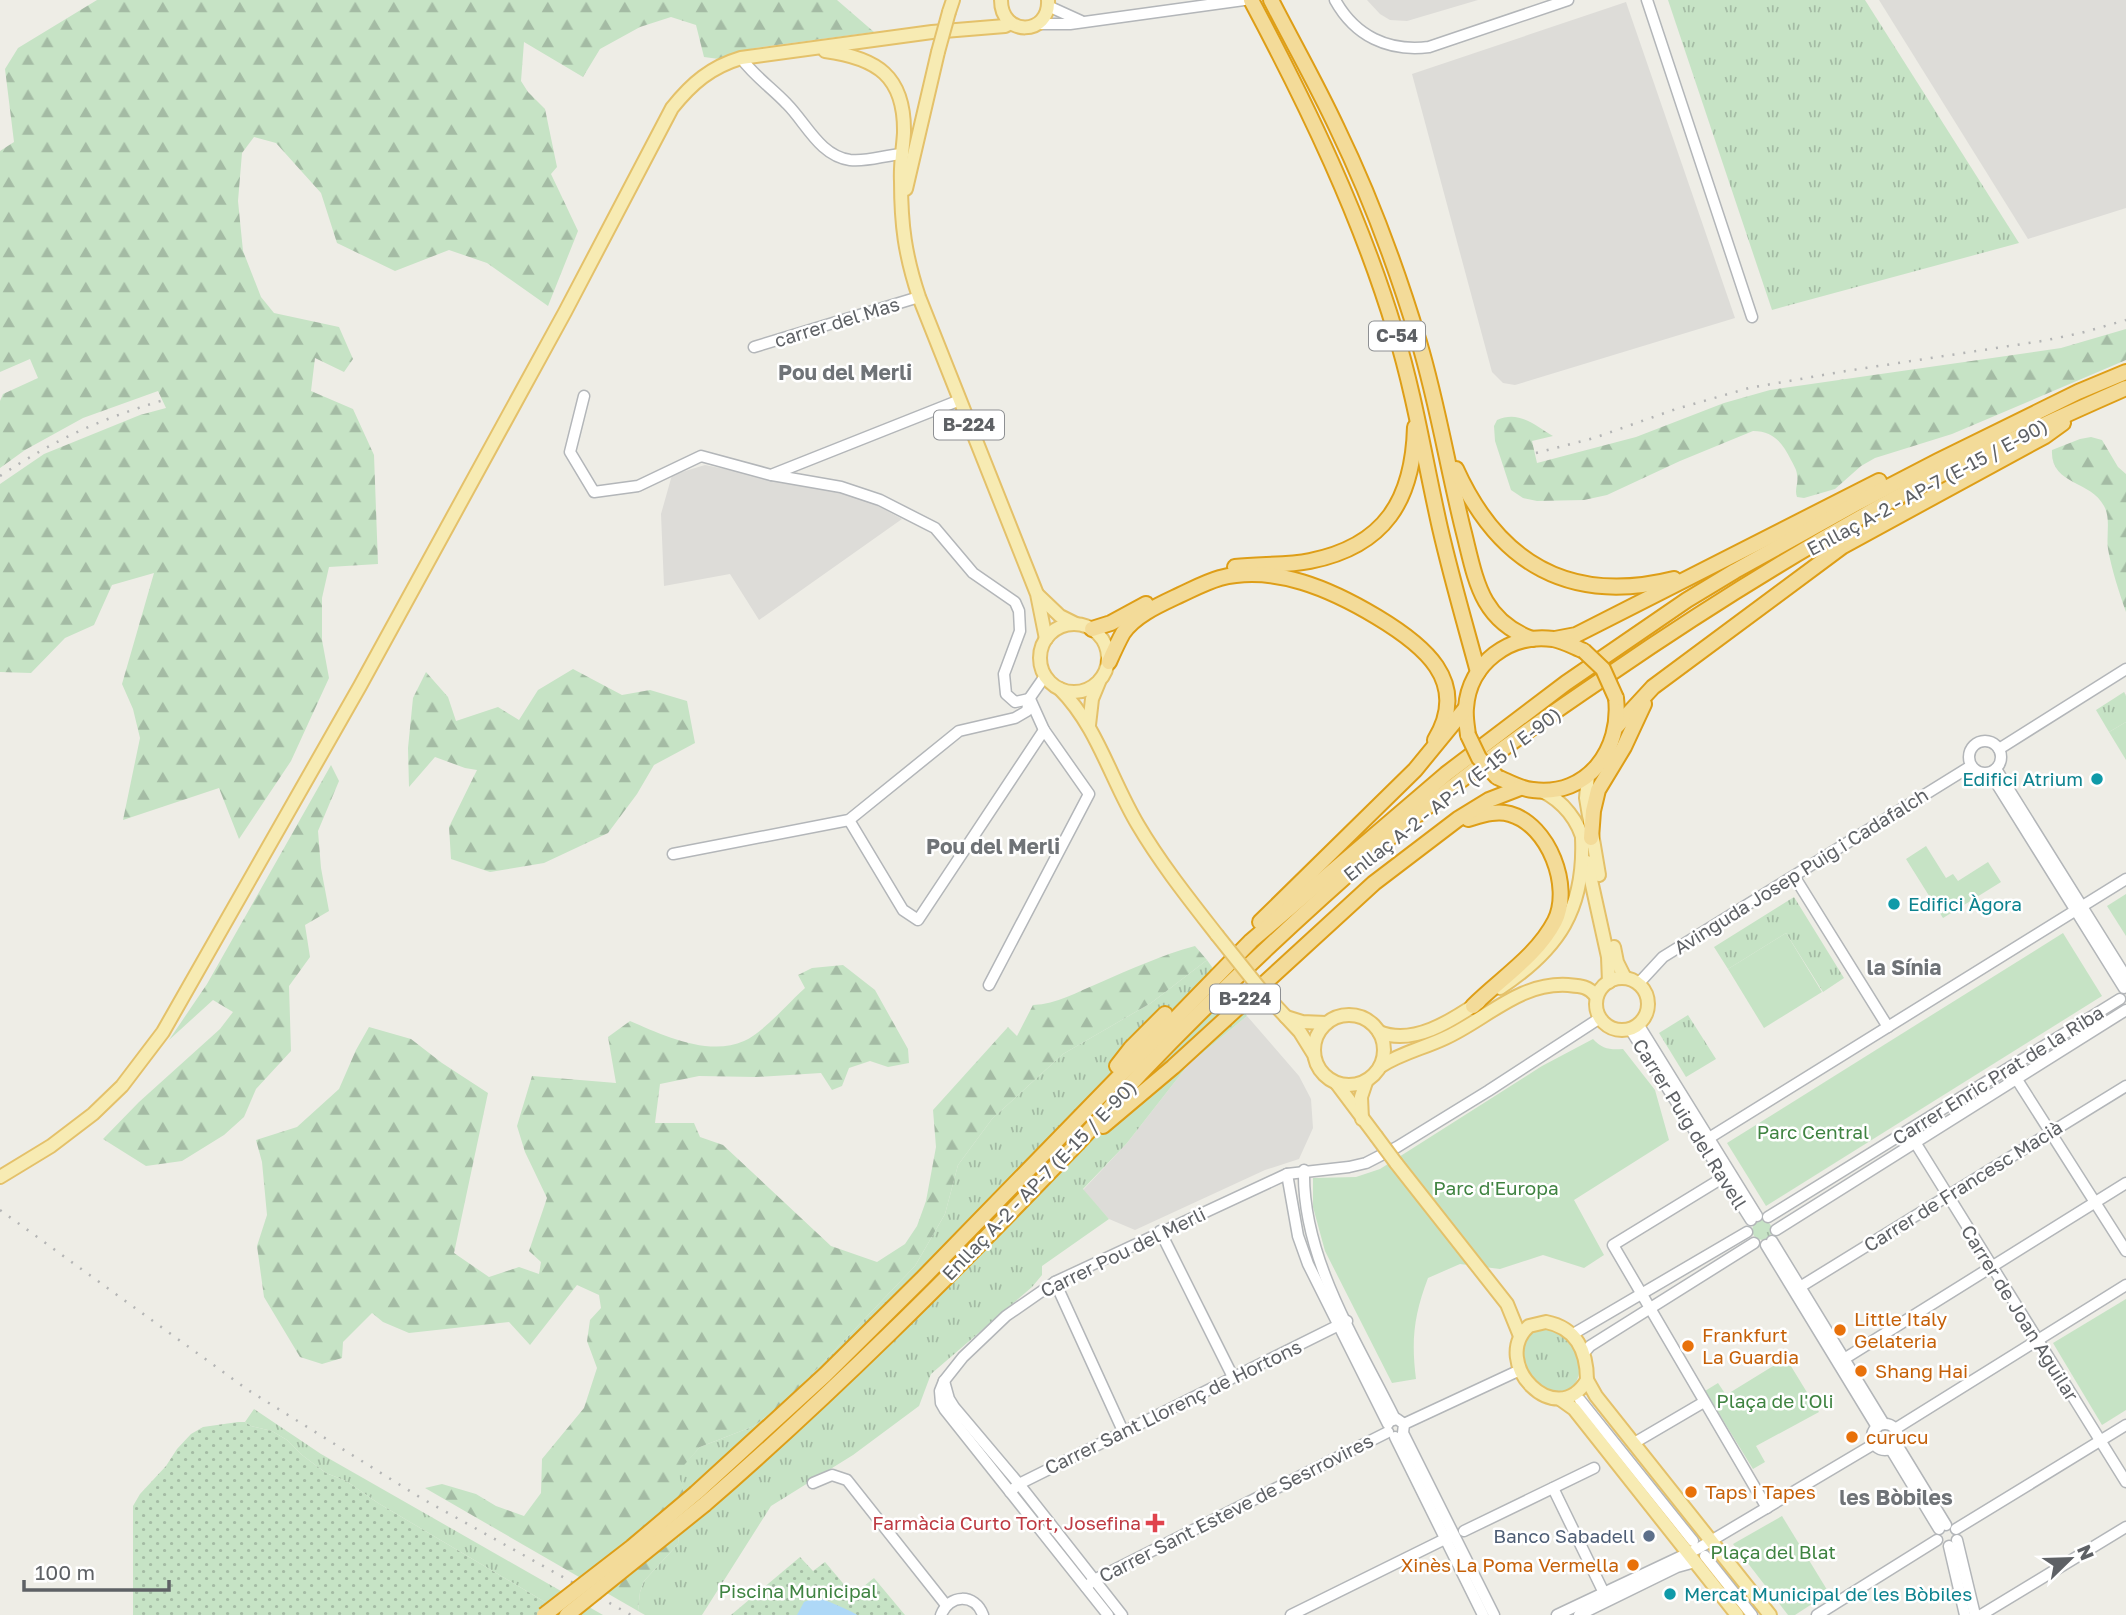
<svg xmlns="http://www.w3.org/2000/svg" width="2126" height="1615" viewBox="0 0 2126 1615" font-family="'Golos Text',sans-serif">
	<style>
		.industrial { fill: #dddcd8 }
		.grass { fill: url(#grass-tufts) }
		.forest { fill: url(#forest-firs) }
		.park { fill: #c6e3c5 }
		.garden { fill: url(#garden-dots) }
		.water { fill: #aed8f7 }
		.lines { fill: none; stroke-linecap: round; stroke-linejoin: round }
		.minor-casing { stroke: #b3b6b9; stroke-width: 13 }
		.major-casing { stroke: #e4c16a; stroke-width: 16 }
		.highway-casing { stroke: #de9e17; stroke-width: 18 }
		.minor { stroke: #fff; stroke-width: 10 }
		.major { stroke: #f7ebb3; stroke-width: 12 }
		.highway { stroke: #f3db99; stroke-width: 14 }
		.rail { stroke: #b4b5b5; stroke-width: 2.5; stroke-dasharray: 2 9; stroke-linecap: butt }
		.major-bridge-casing { stroke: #e4c16a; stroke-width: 16; stroke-linecap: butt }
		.highway-bridge-casing { stroke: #de9e17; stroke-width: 18; stroke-linecap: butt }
		.major-bridge { stroke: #f7ebb3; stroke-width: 12 }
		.highway-bridge { stroke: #f3db99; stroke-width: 14 }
		.culture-dot { fill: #0f9aa8; stroke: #fff; stroke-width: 2.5 }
		.food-dot { fill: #e8710a; stroke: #fff; stroke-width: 2.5 }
		.health-dot { fill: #e0444e; stroke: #fff; stroke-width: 2.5 }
		.service-dot { fill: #5c6f8a; stroke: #fff; stroke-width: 2.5 }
		.labels { text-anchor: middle; stroke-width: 5; stroke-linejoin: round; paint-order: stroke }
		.shield { fill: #fff; stroke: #8e9093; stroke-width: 2 }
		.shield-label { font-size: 18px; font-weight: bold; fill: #5e6165 }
		.street-label { font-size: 19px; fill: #5e6165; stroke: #fff }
		.culture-label { font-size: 19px; fill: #0d838f; stroke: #fff; text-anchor: start }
		.park-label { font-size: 19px; fill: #3f8341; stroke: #fff }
		.food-label { font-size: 19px; fill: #c56008; stroke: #fff; text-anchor: start }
		.health-label { font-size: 19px; fill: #be3a42; stroke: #fff; text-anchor: end }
		.service-label { font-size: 19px; fill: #4e5e75; stroke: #fff; text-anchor: end }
		.neighbourhood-label { font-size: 21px; font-weight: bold; fill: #6f7377; stroke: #fff }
	</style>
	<defs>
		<pattern id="grass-tufts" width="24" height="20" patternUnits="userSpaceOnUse" patternTransform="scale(1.75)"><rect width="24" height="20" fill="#c6e3c5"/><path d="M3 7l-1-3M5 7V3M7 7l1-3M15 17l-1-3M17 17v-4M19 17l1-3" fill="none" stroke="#a4bba4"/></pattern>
		<pattern id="forest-firs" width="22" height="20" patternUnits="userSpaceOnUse" patternTransform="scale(1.75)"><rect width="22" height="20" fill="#c6e3c5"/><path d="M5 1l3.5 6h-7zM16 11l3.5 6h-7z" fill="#a4bba4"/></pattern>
		<pattern id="garden-dots" width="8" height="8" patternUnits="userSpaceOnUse" patternTransform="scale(1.75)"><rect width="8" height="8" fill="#c6e3c5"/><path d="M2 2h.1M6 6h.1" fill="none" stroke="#a4bba4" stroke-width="1.8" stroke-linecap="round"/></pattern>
	</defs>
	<rect width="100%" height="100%" fill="#eeede6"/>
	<g class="industrial">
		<polygon points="1367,0 1478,0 1407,21 1390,20 1380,14"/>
		<polygon points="1879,0 2126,0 2126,208 2028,239"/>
		<polygon points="1626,2 1735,318 1515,385 1503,383 1492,372 1412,74"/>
		<polygon points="705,465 861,497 902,519 759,620 730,574 664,586 661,514 672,475"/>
		<polygon points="1247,1016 1299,1076 1311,1099 1313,1128 1299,1159 1265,1170 1135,1230 1109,1219 1083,1190 1127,1143 1188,1065"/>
	</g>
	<g class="grass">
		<polygon points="1668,0 1865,0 2019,243 1772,310"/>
		<polygon points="2124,692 2126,696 2126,722 2109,732 2096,710"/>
		<polygon points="1794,897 1844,978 1823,992 1786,933 1728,969 1714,947"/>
		<polygon points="1207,960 1247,1016 1188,1065 1127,1143 1083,1189 1109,1219 1042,1266 1042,1275 1032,1287 931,1374 919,1406 853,1455 771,1506 702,1615 645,1615 638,1611 640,1592 644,1581 678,1544 684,1492 677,1472 700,1447 754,1426 788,1399 915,1266 945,1214 958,1165 992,1119 1063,1054 1151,1003"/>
		<polygon points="1688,1015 1716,1059 1686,1077 1659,1033"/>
		<circle cx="1762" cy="1230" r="10"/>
		<path d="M1542,1328C1570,1333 1593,1364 1571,1389C1539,1399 1527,1374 1521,1347L1533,1329Z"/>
		<polygon points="254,1409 321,1454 603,1615 567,1615 378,1503 346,1481 326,1473 302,1455 287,1440 272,1431 251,1426 245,1422"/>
	</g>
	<g class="forest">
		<polygon points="97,0 837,0 874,32 755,48 719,59 704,57 696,25 671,17 640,27 600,49 583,77 524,42 521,81 528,92 545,109 557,167 551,174 578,231 548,306 487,263 449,250 395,271 337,243 321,193 276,143 254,137 242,153 238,201 243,251 261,297 274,313 339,327 353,359 344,372 315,358 311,391 353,409 374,455 378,564 329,567 322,598 322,640 329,678 291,761 239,839 219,788 123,820 140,738 133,709 122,684 154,573 112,585 94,625 65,638 31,673 0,672 0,484 44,454 140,415 166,408 158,391 83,418 25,450 0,468 0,401 3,394 38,378 30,359 0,372 0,151 14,142 5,69 18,48"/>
		<path d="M2126,329V360L1952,434L1875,458L1861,466L1835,489L1804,498L1797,497C1794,489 1799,483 1797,475C1797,470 1793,464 1791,460C1782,442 1773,431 1753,431L1680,461L1607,495L1584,500L1537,501L1523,498L1511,490L1495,441L1494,426L1497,420C1519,410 1534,425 1553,436L1532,441L1537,463L1636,437L1724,403L1770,390L2061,348Z"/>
		<path d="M2091,437L2102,440L2118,467L2126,474V612C2119,592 2112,571 2108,549C2106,536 2111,518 2104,506C2091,480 2050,485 2052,450L2080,439Z"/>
		<polygon points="573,669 622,695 650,690 687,701 695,743 654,765 637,794 608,833 544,863 490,872 451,859 449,827 477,770 465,768 435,757 409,787 408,748 413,698 426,672 448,697 456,721 498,707 519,720 538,690"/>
		<polygon points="331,765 339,781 318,831 321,868 329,911 305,925 310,957 289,986 291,1051 256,1089 244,1117 224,1135 182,1161 146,1166 103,1139 139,1102 220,1029 233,1012 213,1000 169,1040 207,984"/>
		<path d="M1195,946L1207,960L1151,1003L1063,1054L992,1119L958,1165L945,1214L915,1266L788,1399L754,1426L700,1447L678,1472L684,1492L678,1544L644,1581L640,1592L638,1611L425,1488L442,1484L476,1494L496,1506L524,1516L541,1493L542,1459L584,1408L597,1368L587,1341L590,1320L601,1308L599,1295L577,1285L530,1345L509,1322L409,1333L383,1322L372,1313L343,1342L342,1358L322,1364L300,1357L264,1297L257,1246L267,1215L262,1162L256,1140L297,1127L339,1089L356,1050L369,1027L411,1039L442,1063L488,1093L454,1253L489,1277L519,1267L539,1274L541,1262L529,1251L547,1198L525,1152L517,1126L532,1076L616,1083L608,1037L630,1021C662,1035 709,1057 744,1041C763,1033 789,1002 805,988L798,975L812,968L843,965L875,990L908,1049L909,1063L888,1067L870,1061L849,1068L842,1086L832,1090L821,1073L756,1077L699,1076L660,1084L655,1123H694L700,1137L723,1145L831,1246L877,1262L905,1244L917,1226L926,1201L936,1147L933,1110L1008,1027L1017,1036L1033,1005C1057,1004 1077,992 1099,983C1131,969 1162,955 1195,946Z"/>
	</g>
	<g class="park">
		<polygon points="2126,722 2126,760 2109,732"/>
		<polygon points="1926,846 1946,878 1953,874 1958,881 1988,862 2001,882 1943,918 1906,859"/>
		<polygon points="2126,894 2126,936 2107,906"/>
		<polygon points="1786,933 1822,992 1764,1028 1728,969"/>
		<polygon points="2063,933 2102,996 1766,1206 1727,1143"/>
		<path d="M1593,1039C1602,1049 1610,1050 1623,1049L1655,1090L1669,1140L1574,1200L1604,1255L1584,1268L1543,1255L1500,1269L1460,1264L1428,1278C1414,1315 1411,1340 1416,1379L1392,1383L1325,1251L1313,1207V1178L1356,1177L1380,1169L1542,1066Z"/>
		<polygon points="2126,1299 2126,1410 2102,1425 2053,1343"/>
		<polygon points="1786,1358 1819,1412 1756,1446 1765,1462 1753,1469 1705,1391 1718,1383 1726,1395"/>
		<polygon points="1782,1516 1829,1593 1795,1615 1788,1615 1733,1544"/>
	</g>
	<g class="garden">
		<polygon points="238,1422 245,1422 251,1426 272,1431 287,1440 302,1455 326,1473 346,1481 378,1503 567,1615 133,1615 133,1506 140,1494 166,1466 177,1449 191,1434 203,1427"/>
		<polygon points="800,1557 813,1571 825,1562 853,1595 874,1578 905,1615 731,1615"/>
	</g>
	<path class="water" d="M816,1597C821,1598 854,1612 857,1615H797L804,1602Z"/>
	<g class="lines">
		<g class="minor-casing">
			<g id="minor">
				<path d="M1335,0C1355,36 1388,52 1429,47L1568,0"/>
				<polyline points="1647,0 1752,317"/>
				<polyline points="1048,6 1081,21"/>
				<polyline points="1037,24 1070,24 1244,0"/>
				<path d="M741,58C754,76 772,88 787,104C806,123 820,156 850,160C869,162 884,155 903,154"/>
				<polyline points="754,347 919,297"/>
				<polyline points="584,396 570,452 594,492 638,486 701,456 771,475 960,400"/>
				<polyline points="772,475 841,487 880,500 935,528 973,573 1015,602 1019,611 1020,631 1004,674 1006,694 1015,702 1029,699"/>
				<circle cx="1985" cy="757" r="16"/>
				<polyline points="1999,749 2126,669"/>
				<polyline points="1996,769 2126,977"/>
				<polyline points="1990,773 2124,988"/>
				<polyline points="849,820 903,910 918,920 1044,730"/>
				<polyline points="673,854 849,820 959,731 1015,718 1027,711 1029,699 1045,676"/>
				<polyline points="1794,876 1888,1027"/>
				<polyline points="1638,984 1663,957 1971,766"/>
				<polyline points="989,985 1089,794 1044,730 1030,699"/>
				<polyline points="1638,1024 1757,1216"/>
				<polyline points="1630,1029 1751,1220"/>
				<polyline points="2014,1075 2126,1251"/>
				<polyline points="1908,1131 2126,1482"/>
				<polyline points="1709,1138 2126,879"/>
				<path d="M1304,1170C1302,1258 1357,1342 1395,1419"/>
				<polyline points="1287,1174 1298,1236 1308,1264 1388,1424"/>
				<polyline points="1724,1177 1613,1245 1767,1508"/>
				<polyline points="1768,1217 2120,999"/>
				<polyline points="1776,1230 2126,1010"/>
				<polyline points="1160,1231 1233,1377"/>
				<polyline points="1772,1241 1884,1424"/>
				<polyline points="1766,1245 1877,1427"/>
				<polyline points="1055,1282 1123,1431"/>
				<polyline points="1800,1287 2126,1086"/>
				<polyline points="1573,1334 1747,1232"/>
				<polyline points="1584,1353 1590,1346 1754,1243"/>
				<polyline points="1844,1359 2126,1183"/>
				<polyline points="944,1381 949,1399 954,1407 1019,1484 1122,1615"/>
				<polyline points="1580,1400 1693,1541"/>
				<polyline points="1390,1421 1397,1419 1404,1424 1403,1433 1494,1615"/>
				<polyline points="1404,1424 1520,1370"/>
				<circle cx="1885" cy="1437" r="13"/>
				<polyline points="1895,1429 2126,1285"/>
				<polyline points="1395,1437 1483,1615"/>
				<polyline points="1634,1443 1704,1402"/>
				<polyline points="1896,1443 1946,1525"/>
				<polyline points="1890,1448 1939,1529"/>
				<polyline points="813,1483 832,1475 847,1480 946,1605"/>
				<polyline points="1553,1488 1604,1593"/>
				<polyline points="1010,1492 1019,1484 1347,1321"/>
				<polyline points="1956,1529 2126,1425"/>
				<polyline points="1464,1531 1594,1468"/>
				<polyline points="1957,1540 1975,1615"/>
				<polyline points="1949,1546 1965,1615"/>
				<polyline points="1705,1556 1752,1615"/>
				<polyline points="1086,1587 1094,1580 1388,1432"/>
				<path d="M941,1615C949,1594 975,1593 983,1615"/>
				<polyline points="1108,1615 945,1410 941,1403 940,1391 944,1381 963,1357 1006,1316 1055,1282 1287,1174 1349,1167 1366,1163 1397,1147 1488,1091 1600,1018"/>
				<polyline points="1291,1615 1451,1536"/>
				<polyline points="1557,1615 1699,1548 1874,1444"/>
				<polyline points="1579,1615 1677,1567 1695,1562"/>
				<polyline points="1817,1615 1937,1540"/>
				<polyline points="1981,1615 2126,1527"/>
			</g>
		</g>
		<g class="major-casing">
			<g id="major">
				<path d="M1001,0C1001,37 1050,36 1048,0"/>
				<polyline points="949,12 953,0"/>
				<path d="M825,51C877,58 905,76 904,133C903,149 900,165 901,181C901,225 905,255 919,297L1037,594L1046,639"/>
				<polyline points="906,189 938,52"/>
				<polyline points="1038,595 1060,616 1076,624"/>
				<circle cx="1074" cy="658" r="34"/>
				<path d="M1060,689C1097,726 1111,780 1138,825C1161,864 1189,899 1217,935"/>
				<polyline points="1089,725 1092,699 1099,682"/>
				<polyline points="1588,775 1586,798 1599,875"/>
				<path d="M1542,791C1563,801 1579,821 1584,844"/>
				<polyline points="1587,862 1608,957 1609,982"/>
				<polyline points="1614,947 1617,962 1625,978"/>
				<circle cx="1622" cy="1004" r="26"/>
				<path d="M1500,988C1559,949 1585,909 1582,838"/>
				<polyline points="1261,990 1300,1032 1313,1053"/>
				<circle cx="1349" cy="1050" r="35"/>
				<polyline points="1286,1017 1302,1022 1326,1023"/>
				<path d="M1379,1032C1413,1046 1451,1021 1479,1002"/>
				<path d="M1381,1066C1401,1053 1424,1048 1445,1038C1487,1019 1519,982 1568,985C1580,986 1588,986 1596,996"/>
				<polyline points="1337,1084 1376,1136"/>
				<polyline points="1362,1119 1361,1097 1366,1082"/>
				<polyline points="1396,1163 1507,1304 1520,1336"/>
				<path d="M0,1177L51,1146L93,1114L122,1086L163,1032L360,686L565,312L672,108C692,83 711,67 741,58L932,32L1005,26L1011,23"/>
				<path d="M1546,1322C1577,1328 1587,1352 1587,1380C1556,1432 1489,1362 1529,1326Z"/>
				<polyline points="1587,1380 1596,1396 1770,1615"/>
				<polyline points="1560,1399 1574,1409 1737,1615"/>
			</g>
		</g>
		<g class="highway-casing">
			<g id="highway">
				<path d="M1251,0C1308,107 1360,215 1395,331C1415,396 1425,462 1440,528C1451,576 1465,624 1478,672"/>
				<path d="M1271,0C1293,43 1317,85 1337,128C1370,196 1397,269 1419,342C1438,405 1448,470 1464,533C1476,581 1481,620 1532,639"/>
				<path d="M1456,469C1499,564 1570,605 1674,579"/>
				<path d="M1235,567C1260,564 1286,566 1310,561C1385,546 1413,500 1415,427"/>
				<polyline points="1092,629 1111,623 1146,604"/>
				<polyline points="1555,639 1576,635 1879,481"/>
				<path d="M1109,662C1113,653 1118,642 1123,633C1135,615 1161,604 1180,595C1193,589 1206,582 1220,578C1275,564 1332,590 1377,617C1422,644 1471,681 1435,740"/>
				<polyline points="1617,726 1653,687 1843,546 2045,436 2063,423"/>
				<path d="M1468,735C1467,726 1465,717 1466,708C1469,663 1510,633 1553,639C1564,641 1574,647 1584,651"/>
				<path d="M1497,777C1509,782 1520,789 1533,790C1588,797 1622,749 1616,698"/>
				<path d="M1468,819C1482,815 1496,810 1510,814C1549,825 1572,887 1555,921C1537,956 1500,979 1473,1006"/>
				<polyline points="1591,838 1593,811 1598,790 1624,747 1644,704"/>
				<polyline points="1260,922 1415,770 1465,709"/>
				<polyline points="1117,1066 1131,1048 1165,1014"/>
				<polyline points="1103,1126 1173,1067 1374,883 1458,819 1489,800 1520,788"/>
				<polyline points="696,1493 825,1375 923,1278 1251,941 1446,774 1566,683 1687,600 1735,571 1859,502 1938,461 2078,392 2126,372"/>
				<path d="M705,1504C832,1394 951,1275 1067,1154C1093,1128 1116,1100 1141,1073C1218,992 1302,914 1387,840C1456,781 1531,727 1607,676C1690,619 1775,565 1863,516C1948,468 2037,427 2126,388"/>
			</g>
		</g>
		<use href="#minor" class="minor"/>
		<use href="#major" class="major"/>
		<use href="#highway" class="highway"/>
		<g class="rail">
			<polyline points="1536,453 1594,438 1676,409 1749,388 1846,371 2042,341 2081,333 2126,320"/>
			<path d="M0,476C56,439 100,419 164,400"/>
			<polyline points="0,1210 248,1390 421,1498 631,1615"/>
		</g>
		<g class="major-bridge-casing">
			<g id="major-bridge">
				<polyline points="938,52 949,12"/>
				<polyline points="1217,935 1261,990"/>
				<polyline points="1376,1136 1396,1163"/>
			</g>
		</g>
		<g class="highway-bridge-casing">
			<g id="highway-bridge">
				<polyline points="1584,651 1603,669 1616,698"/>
				<polyline points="1468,735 1479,758 1497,777"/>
				<polyline points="544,1615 632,1547 696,1493"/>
				<polyline points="567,1615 705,1504"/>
			</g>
		</g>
		<use href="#major-bridge" class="major-bridge"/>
		<use href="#highway-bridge" class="highway-bridge"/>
	</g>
	<g class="culture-dot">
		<circle cx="2097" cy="779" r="7"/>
		<circle cx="1894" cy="904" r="7"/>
		<circle cx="1670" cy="1594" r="7"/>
	</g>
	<g class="food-dot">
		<circle cx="1840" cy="1330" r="7"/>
		<circle cx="1688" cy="1346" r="7"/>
		<circle cx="1861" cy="1371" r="7"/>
		<circle cx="1852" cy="1437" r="7"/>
		<circle cx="1691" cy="1492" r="7"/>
		<circle cx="1633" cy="1565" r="7"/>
	</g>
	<path class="health-dot" d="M1151.5 1512.5h7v7h7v7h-7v7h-7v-7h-7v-7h7z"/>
	<circle class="service-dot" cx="1649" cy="1536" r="7"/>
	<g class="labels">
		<g class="shield">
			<rect x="1369" y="321.5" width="56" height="29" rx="5"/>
			<rect x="934" y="410.5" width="70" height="29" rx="5"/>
			<rect x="1210" y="984.5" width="70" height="29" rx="5"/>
		</g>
		<g class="shield-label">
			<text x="1397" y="342">C-54</text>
			<text x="969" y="431">B-224</text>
			<text x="1245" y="1005">B-224</text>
		</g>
		<g class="street-label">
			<text transform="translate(837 322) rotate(-17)" y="7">carrer del Mas</text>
			<text transform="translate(1927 487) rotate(-28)" y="7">Enllaç A-2 - AP-7 (E-15 / E-90)</text>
			<text transform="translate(1452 794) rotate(-38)" y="7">Enllaç A-2 - AP-7 (E-15 / E-90)</text>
			<text transform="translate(1801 871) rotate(-32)" y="7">Avinguda Josep Puig i Cadafalch</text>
			<text transform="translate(1998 1075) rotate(-32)" y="7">Carrer Enric Prat de la Riba</text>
			<text transform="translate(1690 1124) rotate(58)" y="7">Carrer Puig del Ravell</text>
			<text transform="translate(1039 1180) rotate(-46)" y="7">Enllaç A-2 - AP-7 (E-15 / E-90)</text>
			<text transform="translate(1963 1186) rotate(-32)" y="7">Carrer de Francesc Macià</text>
			<text transform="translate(1123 1252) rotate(-26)" y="7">Carrer Pou del Merli</text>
			<text transform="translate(2020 1313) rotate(58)" y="7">Carrer de Joan Aguilar</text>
			<text transform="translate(1173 1407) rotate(-26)" y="7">Carrer Sant Llorenç de Hortons</text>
			<text transform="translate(1236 1508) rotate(-27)" y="7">Carrer Sant Esteve de Sesrrovires</text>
		</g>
		<g class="culture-label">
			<text x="2083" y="786" text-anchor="end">Edifici Atrium</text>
			<text x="1908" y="911">Edifici Àgora</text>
			<text x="1684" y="1601">Mercat Municipal de les Bòbiles</text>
		</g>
		<g class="park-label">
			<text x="1813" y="1139">Parc Central</text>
			<text x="1496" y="1195">Parc d'Europa</text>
			<text x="1775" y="1408">Plaça de l'Oli</text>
			<text x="1773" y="1559">Plaça del Blat</text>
			<text x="798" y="1598">Piscina Municipal</text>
		</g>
		<g class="food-label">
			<text x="1854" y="1326">Little Italy<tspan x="1854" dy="22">Gelateria</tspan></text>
			<text x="1702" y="1342">Frankfurt<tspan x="1702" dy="22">La Guardia</tspan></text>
			<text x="1875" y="1378">Shang Hai</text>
			<text x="1866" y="1444">curucu</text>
			<text x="1705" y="1499">Taps i Tapes</text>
			<text x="1619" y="1572" text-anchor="end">Xinès La Poma Vermella</text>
		</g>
		<g class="health-label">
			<text x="1141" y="1530">Farmàcia Curto Tort, Josefina</text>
		</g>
		<g class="service-label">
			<text x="1635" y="1543">Banco Sabadell</text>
		</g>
		<g class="neighbourhood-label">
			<text x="845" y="380">Pou del Merli</text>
			<text x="993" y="854">Pou del Merli</text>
			<text x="1904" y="975">la Sínia</text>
			<text x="1896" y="1505">les Bòbiles</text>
		</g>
	</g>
	<g transform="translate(2070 1559) rotate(67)" stroke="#ffffff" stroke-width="5" paint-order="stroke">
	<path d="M0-5L12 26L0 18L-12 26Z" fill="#5e6165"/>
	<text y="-10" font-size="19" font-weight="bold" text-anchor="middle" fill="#5e6165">N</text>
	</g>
	<path d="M24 1580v10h145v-10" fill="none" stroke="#5e6165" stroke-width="3.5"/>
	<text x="35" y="1580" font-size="21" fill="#5e6165" stroke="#ffffff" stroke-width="5" paint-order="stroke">100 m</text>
</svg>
